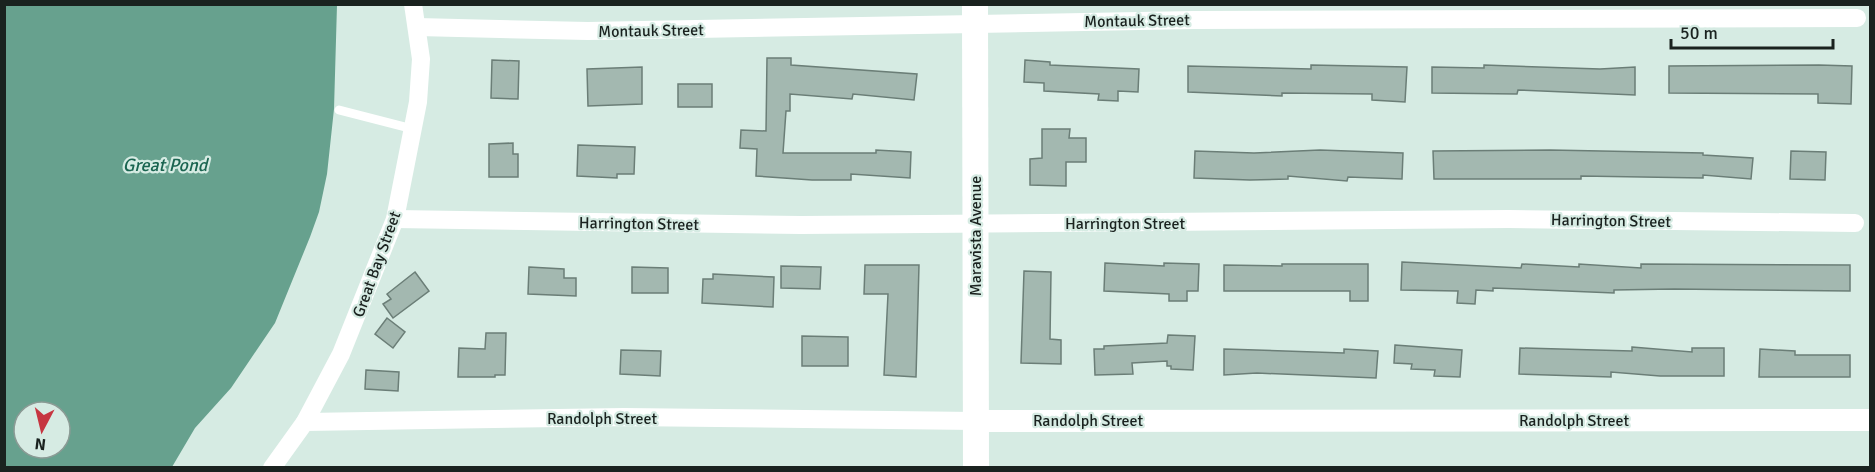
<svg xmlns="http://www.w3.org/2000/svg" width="1875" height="472" viewBox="0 0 1875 472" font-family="Signika,sans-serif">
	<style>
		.water { fill: #67a18e; fill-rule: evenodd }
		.building { fill: #a3b8b0; stroke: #6b7e77; stroke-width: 1.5 }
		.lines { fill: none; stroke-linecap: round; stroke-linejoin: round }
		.service { stroke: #fff; stroke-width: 9 }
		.minor { stroke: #fff; stroke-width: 18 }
		.tertiary { stroke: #fff; stroke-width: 22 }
		.secondary { stroke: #fff; stroke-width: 26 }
		.labels { text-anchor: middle; stroke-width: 4.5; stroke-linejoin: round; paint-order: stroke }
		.street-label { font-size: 16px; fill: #1a221f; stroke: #d6ebe3 }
		.water-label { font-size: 18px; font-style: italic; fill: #1a6450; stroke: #d6ebe3 }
	</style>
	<rect width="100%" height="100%" fill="#d6ebe3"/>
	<path class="water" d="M4,5H337L334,109L327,174L319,212L310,237L275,323L231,388L195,428L172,467H5ZM24,412H60V448H24Z"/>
	<g class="building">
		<polygon points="767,58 791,58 791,65 917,74 914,100 853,94 852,99 790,94 790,111 786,111 783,153 876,153 876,150 911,152 910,178 851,174 851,180 812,180 756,176 757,149 740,148 741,130 766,131"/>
		<polygon points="492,60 519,61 518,99 491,98"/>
		<polygon points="1025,60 1050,62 1050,65 1139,69 1138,92 1118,91 1118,101 1098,100 1099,94 1044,91 1044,83 1024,82"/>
		<polygon points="1311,65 1407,67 1405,102 1372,100 1372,94 1282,93 1282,96 1188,92 1188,66 1311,69"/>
		<polygon points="1484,65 1600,69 1635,67 1635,95 1518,90 1517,94 1432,93 1432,67 1484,68"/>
		<polygon points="1819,65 1852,66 1851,104 1818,103 1818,94 1669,93 1669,66"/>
		<polygon points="642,67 642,104 588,106 587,69"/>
		<rect x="678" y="84" width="34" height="23"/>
		<polygon points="1042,129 1070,129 1069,138 1086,138 1086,162 1066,162 1066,186 1030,185 1030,159 1042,158"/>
		<polygon points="513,143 513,154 518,154 518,177 489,177 489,144"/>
		<polygon points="578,145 635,147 634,174 617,174 617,178 577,176"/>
		<polygon points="1320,150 1403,153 1402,179 1348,177 1347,181 1288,176 1288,179 1250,180 1194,178 1195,151 1254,153"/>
		<polygon points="1550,150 1703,153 1703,155 1753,158 1751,179 1703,175 1703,178 1581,176 1581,179 1434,179 1433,151"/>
		<polygon points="1791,151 1826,152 1825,180 1790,179"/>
		<polygon points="1402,262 1521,268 1522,264 1579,267 1579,264 1641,268 1641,264 1850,265 1850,291 1674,289 1614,290 1614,293 1493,288 1493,291 1476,290 1475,304 1457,303 1458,291 1401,290"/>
		<polygon points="1105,263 1164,266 1164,263 1199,264 1198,291 1187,291 1187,301 1169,301 1169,294 1104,291"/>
		<polygon points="1282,264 1368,264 1368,301 1350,301 1350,291 1224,291 1224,265 1282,266"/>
		<polygon points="865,265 919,265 916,377 884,375 888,294 864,294"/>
		<polygon points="781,266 821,267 820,289 781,288"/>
		<polygon points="529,267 564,269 564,278 576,278 576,296 528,294"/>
		<polygon points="632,267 668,268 668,293 632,293"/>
		<polygon points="1024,271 1051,272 1050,339 1061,340 1061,364 1021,363"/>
		<polygon points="415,272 429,291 393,318 383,304 391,299 387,294"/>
		<polygon points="713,274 774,277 773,307 702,303 703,279 713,279"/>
		<polygon points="387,318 405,332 393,348 375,334"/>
		<polygon points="486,333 506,333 505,375 495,375 495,377 458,377 459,348 485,349"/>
		<polygon points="1168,335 1195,336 1193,370 1171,369 1171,366 1167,366 1167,361 1132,363 1133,374 1095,375 1094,349 1104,349 1104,346 1167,343"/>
		<polygon points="802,336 848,337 848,366 802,366"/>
		<polygon points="1395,345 1462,350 1460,377 1434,376 1435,370 1411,369 1412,364 1394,363"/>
		<polygon points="1632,347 1692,352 1692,348 1724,348 1724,376 1660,376 1611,372 1611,377 1519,374 1520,348 1632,351"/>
		<polygon points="1224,349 1344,353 1344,349 1378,351 1376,378 1257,373 1224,375"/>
		<polygon points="1760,349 1795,351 1795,355 1850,355 1850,377 1759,377"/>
		<polygon points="621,350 661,351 660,376 620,374"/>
		<polygon points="366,370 399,372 398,391 365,389"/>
	</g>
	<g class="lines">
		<polyline class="service" points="339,110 413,129"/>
		<g class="minor">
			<polyline points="417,27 588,31 1194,20 1857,18"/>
			<polyline points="395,219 801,225 1509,219 1855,223"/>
			<polyline points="305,422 624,417 975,421"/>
			<polyline points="272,468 305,422 341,354 395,219 418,102 421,59 413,4"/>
		</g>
		<polyline class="tertiary" points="975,421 1870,420"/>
		<polyline class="secondary" points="975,4 976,468"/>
	</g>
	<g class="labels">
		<g class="street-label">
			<text transform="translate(1137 20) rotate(-1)" y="6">Montauk Street</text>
			<text transform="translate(651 30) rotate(-1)" y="6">Montauk Street</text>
			<text transform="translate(1611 220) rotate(1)" y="6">Harrington Street</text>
			<text transform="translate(639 223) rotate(1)" y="6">Harrington Street</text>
			<text x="1125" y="229">Harrington Street</text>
			<text transform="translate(975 236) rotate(-90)" y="6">Maravista Avenue</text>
			<text transform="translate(376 264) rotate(-70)" y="6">Great Bay Street</text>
			<text x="602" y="424">Randolph Street</text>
			<text x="1088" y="426">Randolph Street</text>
			<text x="1574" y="426">Randolph Street</text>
		</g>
		<g class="water-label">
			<text x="165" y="171">Great Pond</text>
		</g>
	</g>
	<rect width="1875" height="472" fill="none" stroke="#1a221f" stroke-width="12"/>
	<g transform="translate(42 430) rotate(187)"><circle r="28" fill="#d6ebe3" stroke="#8b9b95" stroke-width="1.5"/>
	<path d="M0-4.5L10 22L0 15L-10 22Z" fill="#c63641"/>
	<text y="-9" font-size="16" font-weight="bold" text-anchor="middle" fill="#1a221f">N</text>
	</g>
	<path d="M1671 39v9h162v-9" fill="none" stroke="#1a221f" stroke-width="3"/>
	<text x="1680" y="39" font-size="18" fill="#1a221f" stroke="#d6ebe3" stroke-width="4.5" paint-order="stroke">50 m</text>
</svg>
